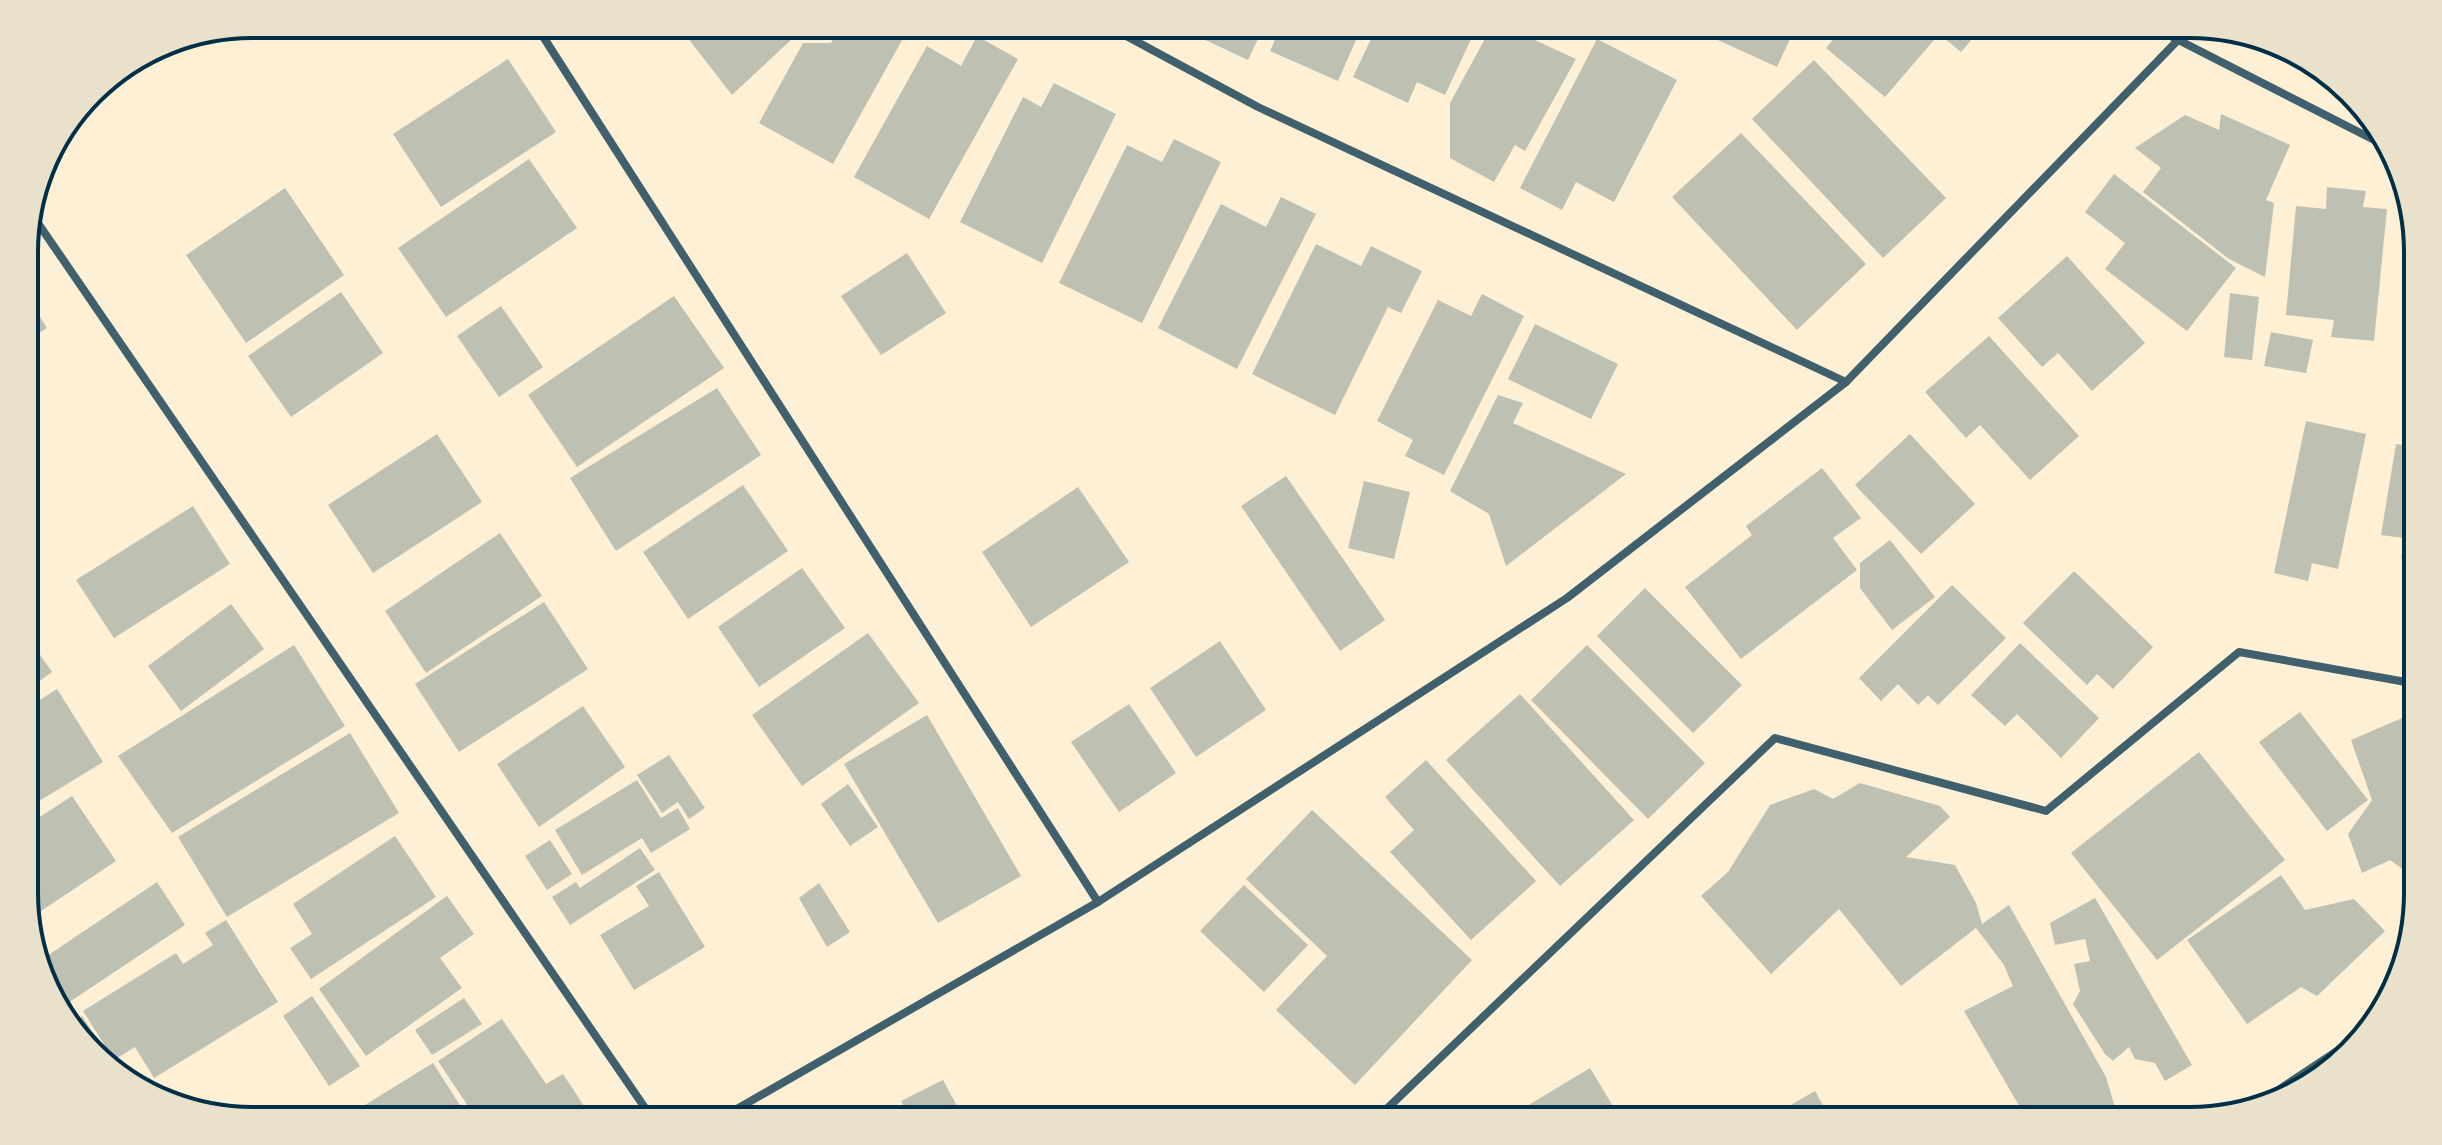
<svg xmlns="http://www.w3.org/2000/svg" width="2442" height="1145" viewBox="0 0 2442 1145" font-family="'Nunito Sans',sans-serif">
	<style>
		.building { fill: #bec0b2 }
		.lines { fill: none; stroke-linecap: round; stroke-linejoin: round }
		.minor { stroke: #3f606c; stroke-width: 8 }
		.rim { fill: none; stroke: #003049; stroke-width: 4 }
	</style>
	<rect width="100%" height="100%" fill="#fdf0d5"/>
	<g class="building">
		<polygon points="642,24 808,24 732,95 677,24 651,39"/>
		<polygon points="841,24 911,24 833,164 759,123 803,43 831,43"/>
		<polygon points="1171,24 1265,24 1248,60"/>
		<polygon points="1282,24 1363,24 1338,81 1270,51"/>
		<polygon points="1378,24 1478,24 1445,95 1417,82 1408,103 1353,77"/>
		<polygon points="1493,24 1500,24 1576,59 1525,151 1515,145 1494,182 1450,158 1450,103"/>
		<polygon points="1712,24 1797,24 1777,67 1707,35"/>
		<polygon points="1846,24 1985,24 1961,52 1939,34 1885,97 1826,48"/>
		<polygon points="977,36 1018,59 929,219 854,177 927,46 961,66"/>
		<polygon points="1597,39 1677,80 1614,202 1576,182 1562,210 1520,188"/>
		<polygon points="508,59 556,132 441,207 393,134"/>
		<polygon points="1814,60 1946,198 1883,258 1752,119"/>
		<polygon points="1054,83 1116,114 1042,263 960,222 1023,97 1041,107"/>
		<polygon points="2221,114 2290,145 2266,200 2274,203 2265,277 2229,259 2143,192 2161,168 2135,148 2185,115 2219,130"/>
		<polygon points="1741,133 1866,264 1797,330 1672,197"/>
		<polygon points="1174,139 1221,162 1142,323 1059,283 1127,145 1162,162"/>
		<polygon points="529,159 577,228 446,317 398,248"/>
		<polygon points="2114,174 2236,268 2187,331 2105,269 2125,243 2085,212"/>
		<polygon points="2327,187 2366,191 2363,207 2387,209 2374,341 2331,337 2334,320 2286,315 2296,206 2326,209"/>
		<polygon points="285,188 344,275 246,343 186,255"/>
		<polygon points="1281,197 1316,214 1237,369 1158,328 1221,204 1266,227"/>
		<polygon points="1316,244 1361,266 1371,246 1422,271 1401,313 1388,307 1335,415 1252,374"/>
		<polygon points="907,253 946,313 881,355 841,296"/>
		<polygon points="2067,256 2145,343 2092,391 2058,353 2042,367 1998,318"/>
		<polygon points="341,292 383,353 291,417 248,356"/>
		<polygon points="25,293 47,328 25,342"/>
		<polygon points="2230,293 2259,297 2252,360 2224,357"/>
		<polygon points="1482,294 1524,316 1444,475 1405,456 1413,440 1377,421 1438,300 1471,316"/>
		<polygon points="674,296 724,368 577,467 528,395"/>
		<polygon points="501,306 543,367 499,397 457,336"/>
		<polygon points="1535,324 1618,364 1591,419 1508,379"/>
		<polygon points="2271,332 2313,340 2306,373 2264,366"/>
		<polygon points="1989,336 2079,436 2030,480 1980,425 1966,438 1925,392"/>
		<polygon points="717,388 761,455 616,551 570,478"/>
		<polygon points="1498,395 1523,403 1513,423 1626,474 1506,566 1489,514 1450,491"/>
		<polygon points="2306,421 2366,434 2338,569 2312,563 2308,581 2274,573"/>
		<polygon points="437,434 482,502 373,573 328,505"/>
		<polygon points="1910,434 1975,504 1921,554 1855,485"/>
		<polygon points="2396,444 2417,447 2417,561 2401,559 2404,538 2381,535"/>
		<polygon points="1822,468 1861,518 1833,538 1857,570 1741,659 1685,587 1752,535 1746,526"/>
		<polygon points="1286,476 1385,620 1340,651 1241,506"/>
		<polygon points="1364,481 1410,492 1394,559 1348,548"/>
		<polygon points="743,485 788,551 688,619 643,552"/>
		<polygon points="1078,487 1129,562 1031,627 982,552"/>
		<polygon points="193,506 230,564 114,638 76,580"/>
		<polygon points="500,533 542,596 426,673 385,611"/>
		<polygon points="1890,540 1935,597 1892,630 1860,588 1860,563"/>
		<polygon points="802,568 845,628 759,687 718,627"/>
		<polygon points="2074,571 2153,647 2113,689 2097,674 2087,685 2023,623"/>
		<polygon points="1952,585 2006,638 1938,705 1928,695 1918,705 1898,684 1881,701 1859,678"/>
		<polygon points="1645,588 1742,685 1693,733 1597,636"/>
		<polygon points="544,602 588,669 459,752 415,684"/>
		<polygon points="231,604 264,649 181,711 148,666"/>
		<polygon points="25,633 52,672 26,691"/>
		<polygon points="868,633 919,703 802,786 752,715"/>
		<polygon points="1220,641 1266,710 1196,757 1150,688"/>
		<polygon points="2020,643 2099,718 2061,758 2017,714 2005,726 1971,695"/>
		<polygon points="294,645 345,726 172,833 118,756"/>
		<polygon points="1587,645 1705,763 1648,819 1531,700"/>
		<polygon points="57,689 103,762 26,809 26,709"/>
		<polygon points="1520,694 1634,820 1560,886 1446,760"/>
		<polygon points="1129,704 1176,773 1119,812 1071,742"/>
		<polygon points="583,706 625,767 539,827 497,764"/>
		<polygon points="2300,712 2368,800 2327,831 2259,742"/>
		<polygon points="927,715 1021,876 938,923 844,764"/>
		<polygon points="2402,718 2418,720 2418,865 2404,870 2390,860 2362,873 2348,834 2372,800 2351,740"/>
		<polygon points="350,733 399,813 227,917 178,837"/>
		<polygon points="2199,752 2285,860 2157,960 2071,853"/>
		<polygon points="669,755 705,808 689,819 678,802 662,813 637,775"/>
		<polygon points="1426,760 1536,881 1471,940 1390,852 1414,830 1385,797"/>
		<polygon points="637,780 661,818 678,808 690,829 651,853 642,838 582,875 555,830"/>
		<polygon points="1860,783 1940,806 1950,817 1906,857 1955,865 1976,903 1982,924 2009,905 2106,1077 2119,1121 2028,1121 1964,1011 2013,986 2004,965 1976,928 1901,986 1839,909 1771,974 1701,896 1728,872 1770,805 1814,789 1833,799"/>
		<polygon points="848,784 878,827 850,846 821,804"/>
		<polygon points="72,796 116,861 26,921 26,826"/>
		<polygon points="1312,810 1472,960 1355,1085 1276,1010 1327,956 1246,879"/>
		<polygon points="395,836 436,897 311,979 290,948 312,934 293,904"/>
		<polygon points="550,840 572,874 547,890 525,856"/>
		<polygon points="640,848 655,870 570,925 552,897 576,882 580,888"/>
		<polygon points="659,872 705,947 634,990 600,935 649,906 636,886"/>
		<polygon points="2281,875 2305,910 2354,899 2385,931 2317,996 2301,987 2247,1024 2187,940"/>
		<polygon points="157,882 185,925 65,1005 51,985 41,960"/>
		<polygon points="819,883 850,932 827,947 799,898"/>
		<polygon points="1244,885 1308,945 1264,992 1200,931"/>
		<polygon points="447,896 474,934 440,958 462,988 366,1056 319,989"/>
		<polygon points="2095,898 2192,1065 2165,1081 2155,1063 2135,1059 2129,1047 2113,1061 2105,1054 2073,1004 2080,991 2074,964 2090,961 2085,939 2055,945 2050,923"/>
		<polygon points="226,920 278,1002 154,1078 135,1047 114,1060 83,1011 176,953 183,964 213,945 205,933"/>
		<polygon points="312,996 360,1066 329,1086 283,1016"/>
		<polygon points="464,998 482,1024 432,1055 415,1030"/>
		<polygon points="82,1016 110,1058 107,1060 71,1032 68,1025"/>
		<polygon points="502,1019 546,1084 563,1074 594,1121 478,1121 438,1061"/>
		<polygon points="433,1063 470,1121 358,1121 352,1113"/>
		<polygon points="1590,1068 1622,1121 1536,1121 1527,1106"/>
		<polygon points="943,1080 965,1121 912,1121 901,1101"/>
		<polygon points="1815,1091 1832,1121 1763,1121"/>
	</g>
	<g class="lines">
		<g class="minor">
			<polyline points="535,24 1098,902"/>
			<polyline points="1104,24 1258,107 1846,382"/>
			<polyline points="2147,24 2384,145"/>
			<polyline points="31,213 654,1121"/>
			<polyline points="2260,1102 2349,1043"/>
			<polyline points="716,1121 1098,902 1567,598 1846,382 2179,39 2189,24"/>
			<polyline points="1374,1121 1775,738 2046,811 2239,652 2417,684"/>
		</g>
	</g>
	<path d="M0 0H2442V1145H0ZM252 38H2190A214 214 0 0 1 2404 252V893A214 214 0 0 1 2190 1107H252A214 214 0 0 1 38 893V252A214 214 0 0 1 252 38Z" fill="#e9e1ca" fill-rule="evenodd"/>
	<path class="rim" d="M252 38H2190A214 214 0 0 1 2404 252V893A214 214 0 0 1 2190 1107H252A214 214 0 0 1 38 893V252A214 214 0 0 1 252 38Z"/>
</svg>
